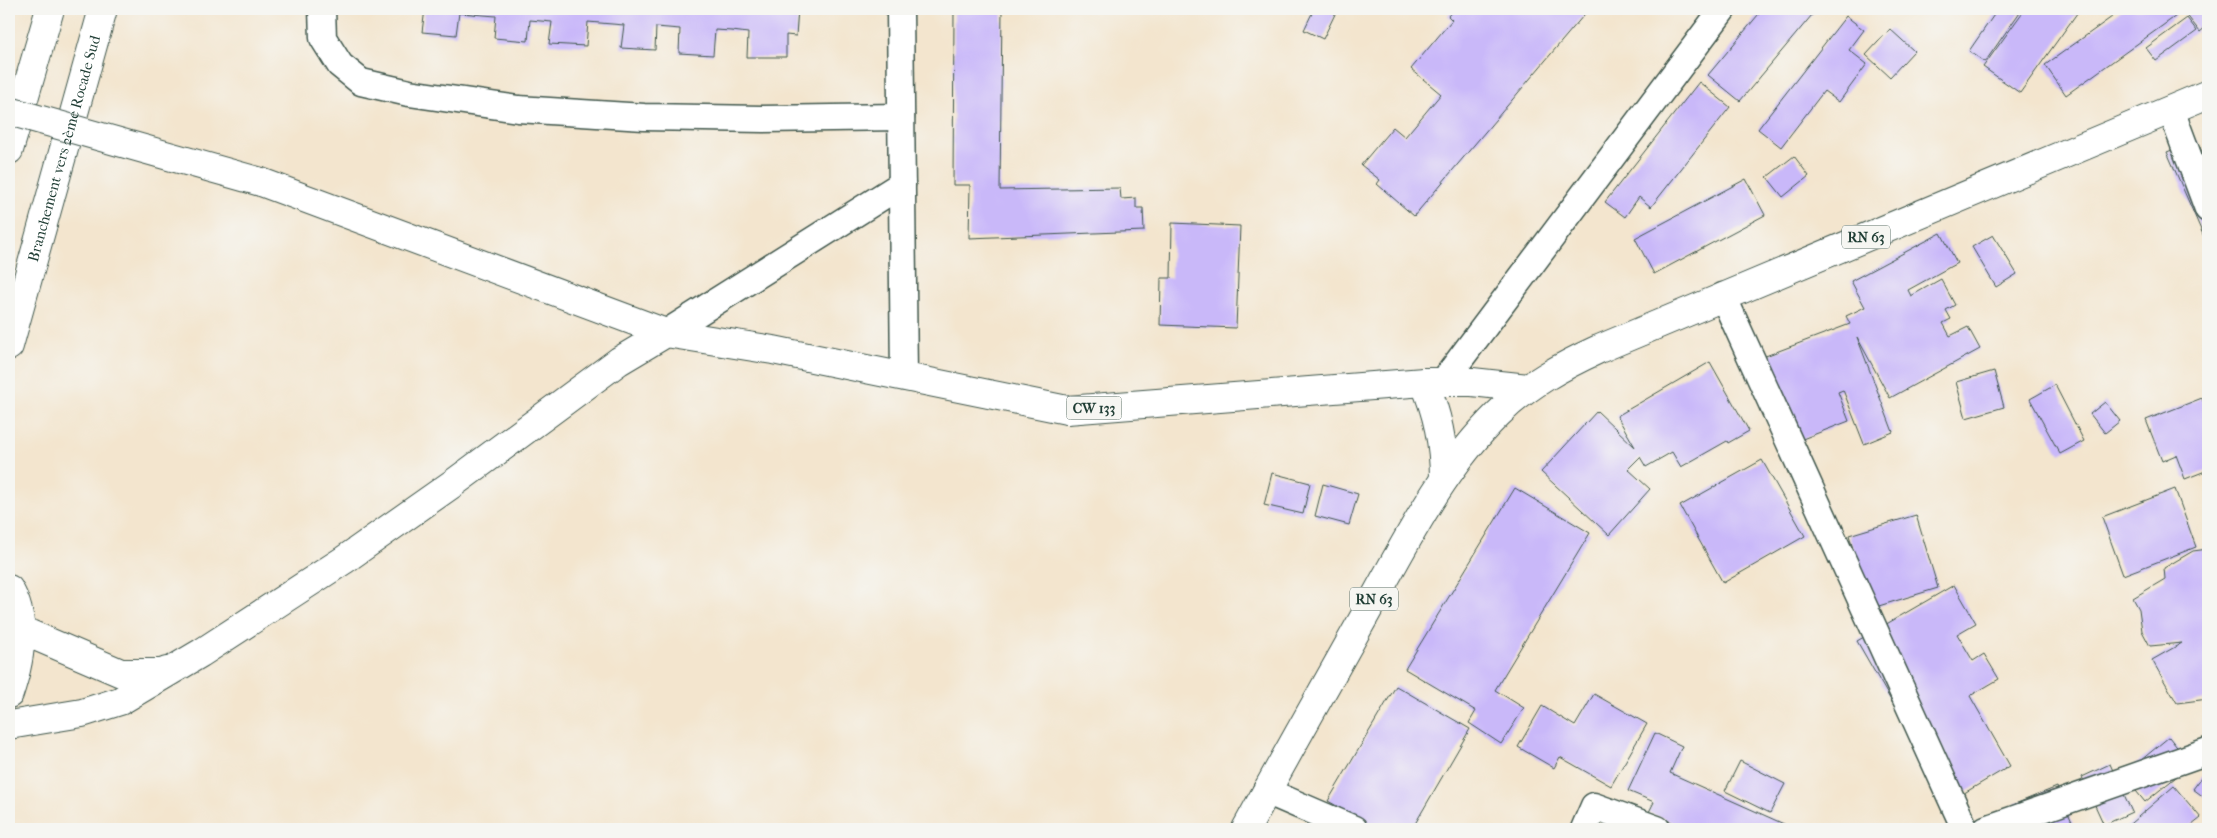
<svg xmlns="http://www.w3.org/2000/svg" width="2217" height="838" viewBox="0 0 2217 838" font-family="'IM FELL French Canon',serif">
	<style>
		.building { fill: #c9b8f9 }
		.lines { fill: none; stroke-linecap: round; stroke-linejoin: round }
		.minor-casing { stroke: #3f564b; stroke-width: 29 }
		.secondary-casing { stroke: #3f564b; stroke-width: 30 }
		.primary-casing { stroke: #3f564b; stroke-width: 30 }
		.trunk-casing { stroke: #3f564b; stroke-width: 30 }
		.motorway-casing { stroke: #3f564b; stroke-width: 30 }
		.minor { stroke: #fff; stroke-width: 26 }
		.secondary { stroke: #fff; stroke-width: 28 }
		.primary { stroke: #fff; stroke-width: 28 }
		.trunk { stroke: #fff; stroke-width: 28 }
		.motorway { stroke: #fff; stroke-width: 28 }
		.secondary-bridge-casing { stroke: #3f564b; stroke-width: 30; stroke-linecap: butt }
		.secondary-bridge { stroke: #fff; stroke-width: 28 }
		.labels { text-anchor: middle; stroke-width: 4.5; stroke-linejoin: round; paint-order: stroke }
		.shield { fill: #f6f6f2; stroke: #60746d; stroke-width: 1 }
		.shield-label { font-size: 14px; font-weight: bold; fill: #1f3d34 }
		.street-label { font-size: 15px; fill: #1f3d34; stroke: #f6f6f2 }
	</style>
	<rect width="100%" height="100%" fill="#f6f6f2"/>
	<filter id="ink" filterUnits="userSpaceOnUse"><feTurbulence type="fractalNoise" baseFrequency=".02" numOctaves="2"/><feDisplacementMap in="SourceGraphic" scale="10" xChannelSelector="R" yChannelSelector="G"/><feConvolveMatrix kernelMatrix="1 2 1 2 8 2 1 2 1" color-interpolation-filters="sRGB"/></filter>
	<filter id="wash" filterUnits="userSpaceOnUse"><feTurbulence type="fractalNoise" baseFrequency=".0096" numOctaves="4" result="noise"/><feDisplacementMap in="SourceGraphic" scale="20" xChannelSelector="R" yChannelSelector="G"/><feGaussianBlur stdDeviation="1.12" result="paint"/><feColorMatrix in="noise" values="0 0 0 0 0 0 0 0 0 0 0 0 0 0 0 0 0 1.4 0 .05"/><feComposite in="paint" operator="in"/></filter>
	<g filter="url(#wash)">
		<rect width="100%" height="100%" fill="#f3e5ce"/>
		<g id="blocks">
			<g class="building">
				<polygon points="425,9 798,9 796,36 786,35 786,57 747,57 748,33 732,31 715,30 713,55 679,53 680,29 656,27 655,50 621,48 624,25 588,22 586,46 549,44 552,22 530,20 528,41 494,38 496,16 459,13 456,35 422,32"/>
				<polygon points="954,9 1002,9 1000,190 1120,188 1121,199 1136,198 1136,208 1143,208 1144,231 969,238 970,185 953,185"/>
				<polygon points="1314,9 1329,9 1336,12 1323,39 1304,30"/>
				<polygon points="1454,9 1589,9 1414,216 1377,184 1380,180 1361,165 1393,127 1405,137 1441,94 1411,69 1452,20 1448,16"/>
				<polygon points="1763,9 1817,9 1740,101 1708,75"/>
				<polygon points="1998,9 2022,9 1985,62 1969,51"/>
				<polygon points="2025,9 2080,9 2020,93 1983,67"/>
				<polygon points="2123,9 2170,9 2176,16 2066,95 2045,65"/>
				<polygon points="2182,9 2208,9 2208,25 2200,32"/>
				<polygon points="1846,16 1864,30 1849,50 1867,64 1839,102 1824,91 1781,147 1758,129"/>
				<polygon points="2187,18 2197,31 2156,61 2146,48"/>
				<polygon points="1890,29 1914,51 1890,77 1866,55"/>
				<polygon points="1699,82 1730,107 1651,207 1639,197 1625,217 1605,202"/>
				<polygon points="2197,140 2208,167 2208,246 2167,152"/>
				<polygon points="1794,156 1809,176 1783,197 1767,177"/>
				<polygon points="1746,179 1765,215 1654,274 1635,238"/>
				<polygon points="1172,223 1240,226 1236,328 1160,325 1161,278 1171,278"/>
				<polygon points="1941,233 1957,263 1908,290 1911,296 1941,279 1955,305 1946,310 1951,319 1943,323 1950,336 1968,327 1980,349 1890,398 1857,337 1893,432 1864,444 1843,390 1838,392 1849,421 1787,445 1755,360 1850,324 1846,316 1865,307 1851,281"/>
				<polygon points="1993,235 2017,274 1996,287 1972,247"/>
				<polygon points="1710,362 1749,431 1728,443 1727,441 1681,467 1672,452 1646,467 1640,457 1628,469 1650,489 1609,535 1541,472 1597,411 1635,447 1617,416"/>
				<polygon points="1994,371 2004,407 1966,418 1956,382"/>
				<polygon points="2055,385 2084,441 2060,454 2030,399"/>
				<polygon points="2202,398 2208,414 2208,470 2185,479 2176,455 2162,461 2146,420"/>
				<polygon points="2105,402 2120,421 2105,433 2090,414"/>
				<polygon points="1762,460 1805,536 1723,583 1680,506"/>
				<polygon points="1272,473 1310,483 1303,514 1264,505"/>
				<polygon points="1323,484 1358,494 1349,525 1315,516"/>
				<polygon points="1515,488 1590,533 1495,690 1524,708 1501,744 1469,723 1476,711 1405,669"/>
				<polygon points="2175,489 2196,547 2123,575 2102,517"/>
				<polygon points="1916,515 1938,588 1859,612 1864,588 1849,535"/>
				<polygon points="2208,549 2208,699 2177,703 2152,660 2182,643 2150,646 2142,631 2139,609 2133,598 2165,579 2164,568 2193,551"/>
				<polygon points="1954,585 1976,623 1957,634 1973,661 1984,654 1999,679 1970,696 2010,766 1949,802 1857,641"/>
				<polygon points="1396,686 1470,729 1412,829 1377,829 1328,801"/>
				<polygon points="1594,694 1647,724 1611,786 1560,757 1554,768 1518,747 1542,706 1575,726"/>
				<polygon points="1655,733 1682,746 1670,773 1795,829 1687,829 1649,812 1654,802 1628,791"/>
				<polygon points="2169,737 2191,765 2145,802 2123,775"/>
				<polygon points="1740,761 1785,784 1770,813 1725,791"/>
				<polygon points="2110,764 2132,812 2104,825 2082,777"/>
				<polygon points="2208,769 2208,800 2193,789"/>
				<polygon points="2174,786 2201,818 2187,829 2175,829 2173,826 2170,829 2124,829"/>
				<polygon points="2057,787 2075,829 2025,829 2015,804"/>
			</g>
		</g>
	</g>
	<g filter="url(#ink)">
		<use href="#blocks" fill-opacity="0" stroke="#3f564b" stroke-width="1"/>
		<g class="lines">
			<g class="minor-casing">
				<g id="minor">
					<polyline points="322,9 323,38 340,65 361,82 409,93 518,109 644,117 763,119 901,117"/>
					<polyline points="900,9 904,377"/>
					<polyline points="2171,110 2208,209"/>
					<polyline points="1723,296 1965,829"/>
					<polyline points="666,333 902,184"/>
					<polyline points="1443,382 1723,9"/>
					<polyline points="1266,791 1354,829"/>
					<polyline points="1584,829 1594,806 1657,829"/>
					<polyline points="1986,829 2208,751"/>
				</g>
			</g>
			<g class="secondary-casing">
				<polyline id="secondary" points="261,182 666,333"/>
			</g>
			<g class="primary-casing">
				<g id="primary">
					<path d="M1424,382C1438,414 1444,444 1444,479"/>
					<polyline points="21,630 121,673 162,673 167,671"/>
					<polyline points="9,725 82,713 120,701 201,653 344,560 455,482 619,361 666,333 773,350 1067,410 1424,382 1472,382 1528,388"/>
					<path d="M1246,829C1286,755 1328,682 1369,608C1407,540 1442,469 1498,414C1527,385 1562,366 1599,349L2208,94"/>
				</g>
			</g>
			<g class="trunk-casing">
				<path id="trunk" d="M9,589C28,620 20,662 9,694"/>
			</g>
			<g class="motorway-casing">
				<g id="motorway">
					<polyline points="9,150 50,9"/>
					<path id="s1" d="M9,346L103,9"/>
				</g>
			</g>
			<use href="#minor" class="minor"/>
			<use href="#secondary" class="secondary"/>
			<use href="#primary" class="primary"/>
			<use href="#trunk" class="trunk"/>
			<use href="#motorway" class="motorway"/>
			<g class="secondary-bridge-casing">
				<polyline id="secondary-bridge" points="9,111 261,182"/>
			</g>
			<use href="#secondary-bridge" class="secondary-bridge"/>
		</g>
	</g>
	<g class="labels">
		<g class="shield">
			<rect x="1842" y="225.5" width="48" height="23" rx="4"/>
			<rect x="1066.5" y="396.5" width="55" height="23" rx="4"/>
			<rect x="1350" y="587.5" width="48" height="23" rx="4"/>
		</g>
		<g class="shield-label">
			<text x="1866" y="242">RN 63</text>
			<text x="1094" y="413">CW 133</text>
			<text x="1374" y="604">RN 63</text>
		</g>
		<g class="street-label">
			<text dy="5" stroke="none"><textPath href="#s1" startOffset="205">Branchement vers 2ème Rocade Sud</textPath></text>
		</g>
	</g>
	<rect width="2217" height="838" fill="none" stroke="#f6f6f2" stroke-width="30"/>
</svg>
